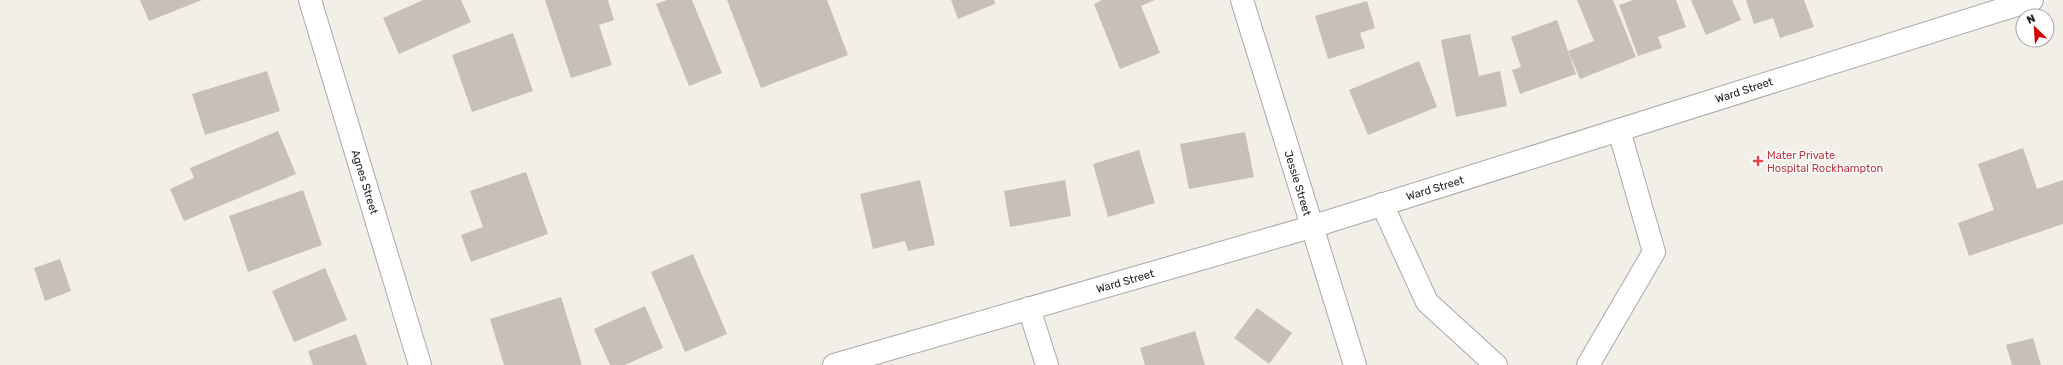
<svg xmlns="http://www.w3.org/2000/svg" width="2063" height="365" viewBox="0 0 2063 365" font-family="Rubik,sans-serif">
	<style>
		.building { fill: #c7bfb8 }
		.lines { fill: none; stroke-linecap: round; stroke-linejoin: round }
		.minor-casing { stroke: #a9a9a9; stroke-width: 24 }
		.minor { stroke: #fff; stroke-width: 22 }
		.health-dot { fill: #e0444e; stroke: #fff; stroke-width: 1.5 }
		.labels { text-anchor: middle; stroke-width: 3; stroke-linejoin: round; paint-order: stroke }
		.street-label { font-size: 11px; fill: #222; stroke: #fff }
		.health-label { font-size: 11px; fill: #be3a42; stroke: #fff; text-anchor: start }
	</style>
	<rect width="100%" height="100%" fill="#f2efe9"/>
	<g class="building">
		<polygon points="140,0 202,0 149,21"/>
		<polygon points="423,0 461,0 471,22 399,54 383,18"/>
		<polygon points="545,0 608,0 614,20 599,25 612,65 571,78"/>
		<polygon points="667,0 692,0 722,73 689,86 656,4"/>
		<polygon points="727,0 827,0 848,55 761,88"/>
		<polygon points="951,0 994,0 995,4 958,19"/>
		<polygon points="1102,0 1155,0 1141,6 1160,53 1120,69 1094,4"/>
		<polygon points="1577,0 1613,0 1636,57 1580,79 1568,51 1594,41"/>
		<polygon points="1633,0 1676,0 1686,27 1658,37 1662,48 1638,56 1619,5"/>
		<polygon points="1691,0 1732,0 1741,20 1706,35"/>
		<polygon points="1746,0 1804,0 1814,27 1780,38 1773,18 1754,24"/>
		<polygon points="1367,1 1375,28 1360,33 1365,48 1328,59 1315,16"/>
		<polygon points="1557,20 1576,74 1520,94 1512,70 1521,67 1511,37"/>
		<polygon points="513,33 533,91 472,112 452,55"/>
		<polygon points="1470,34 1479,76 1500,71 1507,106 1456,117 1441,40"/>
		<polygon points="1419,61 1437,107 1368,135 1349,90"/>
		<polygon points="267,71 280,111 205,135 192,94"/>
		<polygon points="278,131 296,174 184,221 170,189 194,178 190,168"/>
		<polygon points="1245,132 1254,177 1189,189 1180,144"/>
		<polygon points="2023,148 2037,189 2063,180 2063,224 1969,256 1958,223 1994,210 1978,164"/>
		<polygon points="1139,150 1155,203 1108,217 1093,164"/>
		<polygon points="526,172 548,234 471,262 461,235 483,227 470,191"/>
		<polygon points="920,180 935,245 908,251 905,241 873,249 860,194"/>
		<polygon points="1065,180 1071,216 1010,227 1004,191"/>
		<polygon points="303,190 322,245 248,272 229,216"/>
		<polygon points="693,254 727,334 685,352 651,272"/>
		<polygon points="60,259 71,291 45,301 34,268"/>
		<polygon points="325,268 347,320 294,342 272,291"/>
		<polygon points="561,297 582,365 504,365 490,319"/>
		<polygon points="645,306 663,348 625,365 610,365 594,329"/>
		<polygon points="1257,308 1292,333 1269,364 1234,338"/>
		<polygon points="1195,331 1205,365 1145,365 1140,348"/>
		<polygon points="356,334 367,365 313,365 308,351"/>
		<polygon points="2033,338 2041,365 2012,365 2006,345"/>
	</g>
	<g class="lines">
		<g class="minor-casing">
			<g id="minor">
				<polyline points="310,0 420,365"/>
				<polyline points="1242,0 1355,365"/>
				<polyline points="1382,204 1427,302 1496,365"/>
				<polyline points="1029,308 1047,365"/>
				<polyline points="834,365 1311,227 2032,0"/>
				<polyline points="1588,365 1654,252 1619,130"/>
			</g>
		</g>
		<use href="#minor" class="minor"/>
	</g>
	<path class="health-dot" d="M1756 155h4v4h4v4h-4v4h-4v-4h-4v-4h4z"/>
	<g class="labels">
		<g class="street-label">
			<text transform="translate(1744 90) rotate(-18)" y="4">Ward Street</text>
			<text transform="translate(365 182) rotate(73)" y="4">Agnes Street</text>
			<text transform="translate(1298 183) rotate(73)" y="4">Jessie Street</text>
			<text transform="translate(1435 188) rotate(-17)" y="4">Ward Street</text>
			<text transform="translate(1125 281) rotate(-16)" y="4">Ward Street</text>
		</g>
		<g class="health-label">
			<text x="1767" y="159">Mater Private<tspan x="1767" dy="13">Hospital Rockhampton</tspan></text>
		</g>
	</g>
	<g transform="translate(2035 28) rotate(335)"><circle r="19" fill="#ffffff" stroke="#a7a7a7"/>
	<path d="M0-3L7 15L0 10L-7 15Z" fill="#d40000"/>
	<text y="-6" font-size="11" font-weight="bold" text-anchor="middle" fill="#222222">N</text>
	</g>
</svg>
